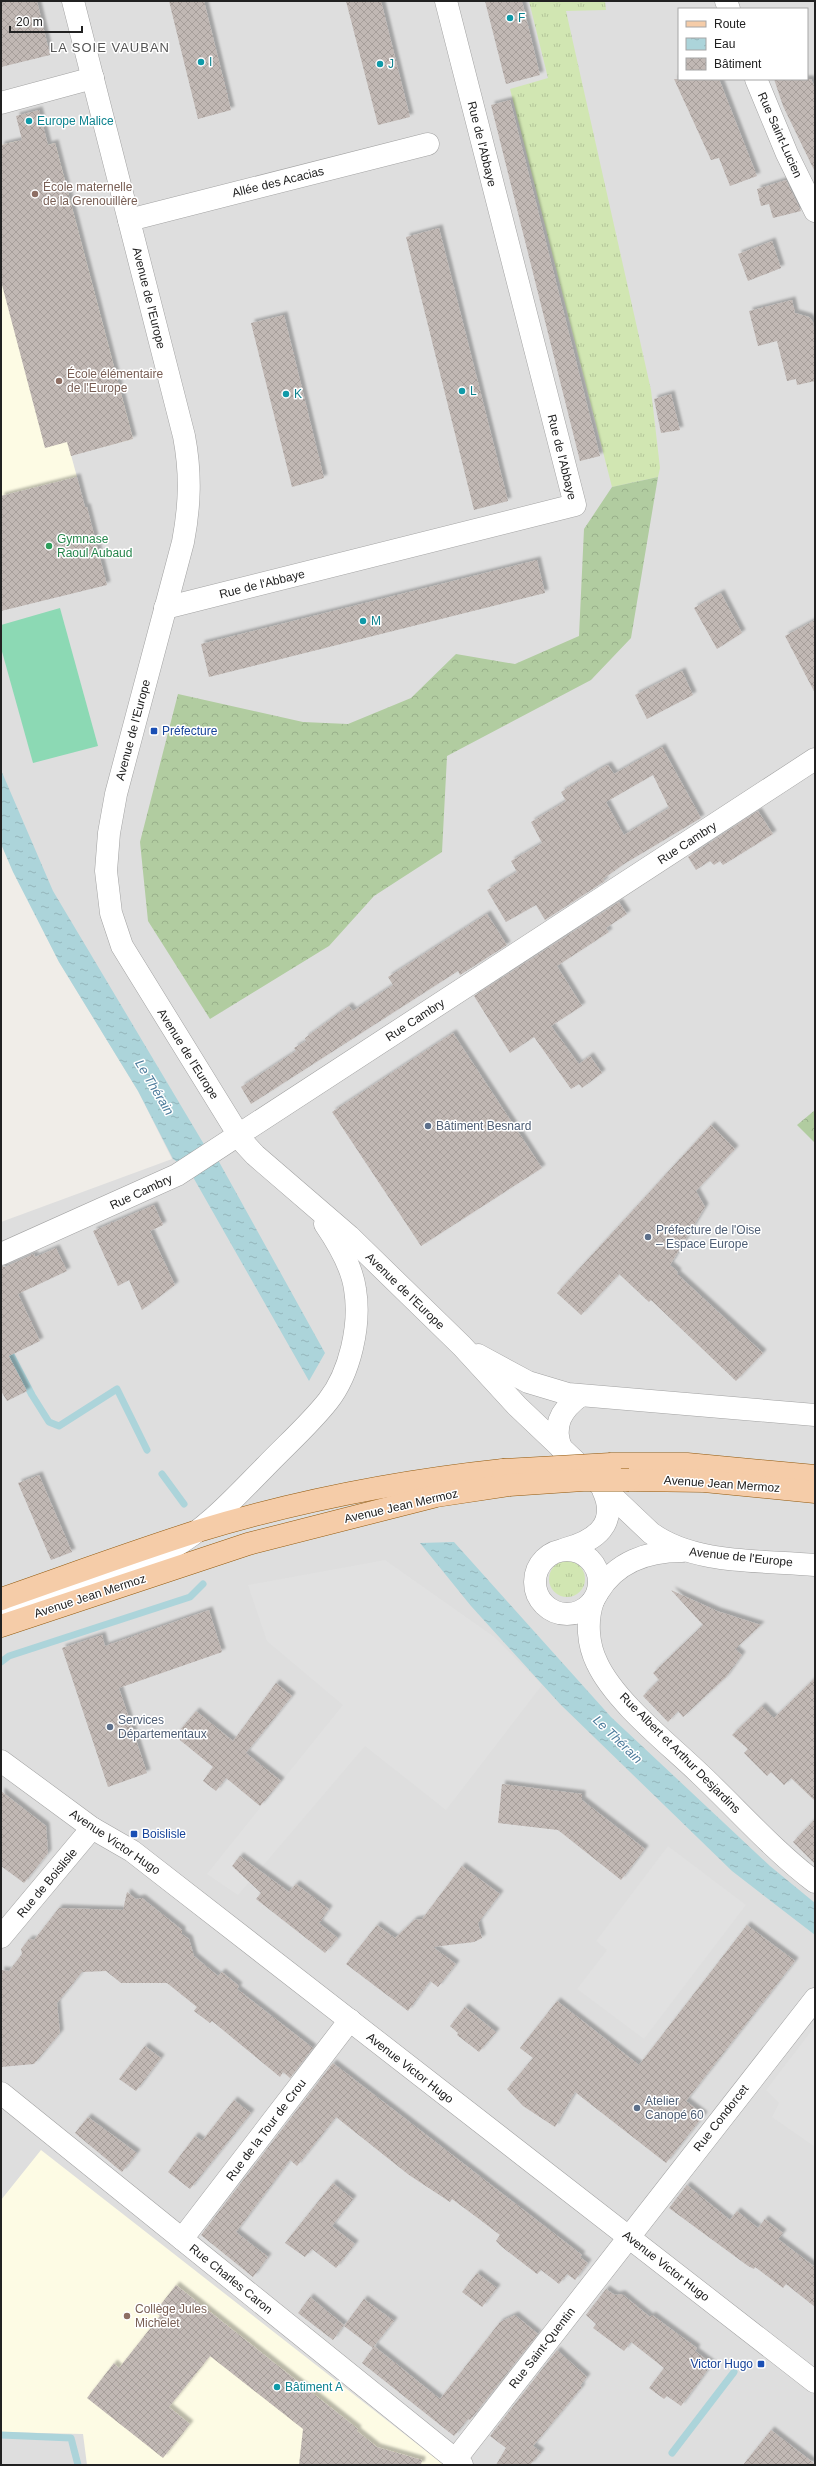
<svg xmlns="http://www.w3.org/2000/svg" width="816" height="2466" viewBox="0 0 816 2466" font-family="Arial,sans-serif">
	<style>
		.residential { fill: #dedede; fill-rule: evenodd }
		.education { fill: #fdfbe4 }
		.grass { fill: url(#grass-tufts) }
		.forest { fill: url(#forest-crowns) }
		.pitch { fill: #8cd9b4 }
		.parking { fill: #e1e1e1 }
		.water { fill: url(#water-ripples) }
		.lines { fill: none; stroke-linecap: round; stroke-linejoin: round }
		.stream { stroke: #acd4da; stroke-width: 7 }
		.building { fill: url(#building-cross-hatch); fill-rule: evenodd; filter: url(#shadow) }
		.minor-casing { stroke: #a2a2a2; stroke-width: 23 }
		.major-casing { stroke: #92580b; stroke-width: 23 }
		.minor { stroke: #fff; stroke-width: 22 }
		.major { stroke: #f5cca8; stroke-width: 22 }
		.major-bridge-casing { stroke: #92580b; stroke-width: 23; stroke-linecap: butt }
		.major-bridge { stroke: #f5cca8; stroke-width: 22 }
		.culture-dot { fill: #0f9aa8; stroke: #fff; stroke-width: 1.5 }
		.education-dot { fill: #8d6e63; stroke: #fff; stroke-width: 1.5 }
		.leisure-dot { fill: #2e9e5b; stroke: #fff; stroke-width: 1.5 }
		.transit-dot { fill: #1a4fb4; stroke: #fff; stroke-width: 1.5 }
		.service-dot { fill: #5c6f8a; stroke: #fff; stroke-width: 1.5 }
		.labels { text-anchor: middle; stroke-width: 3; stroke-linejoin: round; paint-order: stroke }
		.culture-label { font-size: 12px; fill: #0d838f; stroke: #fff; text-anchor: start }
		.street-label { font-size: 12px; fill: #212121; stroke: #fff }
		.education-label { font-size: 12px; fill: #785e54; stroke: #fff; text-anchor: start }
		.leisure-label { font-size: 12px; fill: #27864d; stroke: #fff; text-anchor: start }
		.transit-label { font-size: 12px; fill: #164399; stroke: #fff; text-anchor: start }
		.service-label { font-size: 12px; fill: #4e5e75; stroke: #fff; text-anchor: start }
		.neighbourhood-label { font-size: 13px; letter-spacing: 1px; fill: #545454; stroke: #fff }
		.water-label { font-size: 13px; font-style: italic; fill: #4c7b9b; stroke: #fff }
	</style>
	<defs>
		<pattern id="grass-tufts" width="24" height="20" patternUnits="userSpaceOnUse"><rect width="24" height="20" fill="#d1e6b2"/><path d="M3 7l-1-3M5 7V3M7 7l1-3M15 17l-1-3M17 17v-4M19 17l1-3" fill="none" stroke="#b3c599"/></pattern>
		<pattern id="forest-crowns" width="20" height="18" patternUnits="userSpaceOnUse"><rect width="20" height="18" fill="#b1cca0"/><path d="M2 6a3 3 0 1 1 6 0M12 15a3 3 0 1 1 6 0" fill="none" stroke="#98af8a"/></pattern>
		<pattern id="water-ripples" width="26" height="14" patternUnits="userSpaceOnUse"><rect width="26" height="14" fill="#acd4da"/><path d="M2 4q2-2 4 0t4 0M15 11q2-2 4 0t4 0" fill="none" stroke="#94b6bb"/></pattern>
		<pattern id="building-cross-hatch" width="8" height="8" patternUnits="userSpaceOnUse"><rect width="8" height="8" fill="#c1b8b4"/><path d="M0 0l8 8M0 8l8-8" fill="none" stroke="#a69e9a"/></pattern>
		<filter id="shadow"><feDropShadow dx="3.5" dy="-3.5" stdDeviation="1" flood-color="#0004"/></filter>
	</defs>
	<rect width="100%" height="100%" fill="#f0ede8"/>
	<path class="residential" d="M1,1H815V2465H1V1222L172,1159L138,1091L59,962L1,844ZM679,9H807V79H679Z"/>
	<g class="education">
		<polygon points="17,141 20,152 55,143 133,439 71,455 77,477 1,496 1,145"/>
		<polygon points="41,2150 444,2465 87,2465 83,2434 1,2432 1,2200"/>
	</g>
	<g class="grass">
		<polygon points="529,1 605,1 606,10 566,11 651,390 660,468 658,477 612,487 510,89 548,78"/>
		<circle cx="567" cy="1579" r="18"/>
	</g>
	<g class="forest">
		<polygon points="658,477 631,638 591,680 447,756 442,852 374,896 329,946 210,1019 148,921 140,842 178,694 303,722 348,724 411,698 456,654 515,664 579,636 584,529 612,487"/>
		<polygon points="815,1110 815,1143 797,1125"/>
	</g>
	<polygon class="pitch" points="60,608 98,746 33,763 1,648 1,625"/>
	<g class="parking">
		<polygon points="385,1560 493,1636 542,1685 446,1810 365,1746 238,1895 207,1874 343,1705 267,1641 248,1585"/>
		<polygon points="668,1846 746,1905 644,2039 577,1989 607,1950 596,1941"/>
		<polygon points="815,2026 815,2147 772,2117 779,2103 766,2090"/>
	</g>
	<g class="water">
		<polygon points="1,770 53,891 202,1141 212,1157 218,1160 325,1353 309,1381 189,1170 173,1159 138,1091 59,962 13,872 1,844"/>
		<polygon points="454,1542 611,1717 770,1866 815,1903 815,1935 732,1871 560,1704 471,1606 420,1543"/>
	</g>
	<g class="lines">
		<g class="stream">
			<polyline points="1,1336 32,1395 49,1422 59,1426 117,1389 147,1450"/>
			<polyline points="162,1474 184,1504"/>
			<polyline points="1,1662 9,1656 190,1597 203,1584"/>
			<polyline points="1,2435 71,2438 78,2465"/>
			<polyline points="672,2453 734,2372"/>
		</g>
	</g>
	<g class="building">
		<polygon points="1,1 37,1 50,55 1,67"/>
		<polygon points="169,1 204,1 231,110 198,119"/>
		<polygon points="346,1 381,1 410,117 378,125"/>
		<polygon points="485,1 522,1 540,75 506,84"/>
		<polygon points="674,79 719,79 757,176 730,186 719,158 711,160"/>
		<polygon points="774,79 811,79 815,88 815,172 783,106"/>
		<polygon points="510,100 600,456 580,461 491,105"/>
		<polygon points="39,110 48,145 55,143 133,439 71,456 67,442 45,448 1,281 1,145 22,140 16,116"/>
		<polygon points="786,180 801,211 773,218 769,204 761,206 757,189"/>
		<polygon points="439,228 508,501 474,510 406,237"/>
		<polygon points="772,241 781,268 748,281 738,254"/>
		<polygon points="792,300 795,313 809,317 813,322 815,342 815,381 797,385 796,379 787,381 777,341 758,346 749,311"/>
		<polygon points="284,315 324,478 292,487 251,323"/>
		<polygon points="671,394 680,430 661,433 654,399"/>
		<polygon points="77,477 85,507 87,507 107,585 1,611 1,496"/>
		<polygon points="537,560 545,593 209,677 201,644"/>
		<polygon points="721,593 742,633 717,649 694,608"/>
		<polygon points="815,620 815,693 785,636"/>
		<polygon points="682,671 693,695 647,719 635,695"/>
		<path d="M662,747L701,818L624,864L603,879L605,881L545,920L536,905L506,922L487,890L517,872L511,861L542,843L531,822L566,801L561,792L600,769L608,765L614,774ZM653,775L669,808L624,835L606,802Z"/>
		<polygon points="758,811 773,834 723,865 720,861 714,865 710,861 696,870 688,857"/>
		<polygon points="619,902 627,914 606,928 609,932 557,966 582,1006 551,1026 579,1064 590,1056 602,1073 582,1088 579,1084 571,1089 534,1037 510,1053 474,996"/>
		<polygon points="487,914 507,945 460,975 458,971 251,1104 241,1087 296,1051 294,1048 306,1041 305,1038 349,1006 353,1011 393,985 388,977"/>
		<polygon points="453,1033 542,1168 421,1246 332,1112"/>
		<polygon points="711,1125 735,1149 696,1191 705,1207 670,1265 678,1272 677,1274 763,1353 736,1381 651,1300 649,1302 619,1274 581,1315 557,1293"/>
		<polygon points="154,1205 163,1225 150,1231 175,1285 142,1310 129,1280 118,1286 93,1231"/>
		<polygon points="56,1248 67,1271 18,1294 40,1341 9,1356 27,1391 7,1401 1,1391 1,1266 5,1267 34,1254 35,1257"/>
		<polygon points="39,1475 72,1552 51,1560 18,1483"/>
		<polygon points="671,1590 717,1611 761,1625 735,1649 742,1655 726,1677 683,1717 678,1711 668,1722 643,1696 659,1680 653,1673 703,1625"/>
		<polygon points="209,1610 222,1652 119,1688 147,1773 108,1787 62,1648 102,1635 105,1646"/>
		<polygon points="815,1678 815,1801 791,1778 784,1785 771,1772 767,1776 744,1753 748,1749 732,1735 762,1706 774,1718"/>
		<polygon points="276,1683 292,1696 246,1753 281,1781 260,1806 226,1778 216,1791 203,1781 213,1767 175,1736 196,1711 233,1741"/>
		<polygon points="502,1784 582,1794 582,1800 645,1849 621,1880 558,1830 498,1823"/>
		<polygon points="1,1791 46,1826 48,1853 24,1883 1,1866"/>
		<polygon points="815,1819 815,1864 793,1842"/>
		<polygon points="240,1856 289,1892 296,1884 329,1909 319,1923 338,1938 325,1953 256,1899 261,1893 232,1866"/>
		<polygon points="462,1866 500,1894 478,1923 482,1938 474,1942 433,1947 456,1964 438,1987 430,1981 408,2011 346,1964 377,1925 395,1938 414,1920 422,1919"/>
		<polygon points="127,1892 136,1899 142,1898 182,1930 182,1934 189,1939 194,1956 218,1976 222,1972 239,1986 237,1989 313,2048 290,2078 283,2072 280,2077 212,2021 210,2023 194,2011 197,2007 167,1983 121,1983 106,1971 82,1972 57,2003 60,2033 34,2064 1,2067 1,1970 9,1971 22,1954 21,1949 29,1939 34,1940 59,1908 123,1910"/>
		<polygon points="747,1925 795,1961 686,2101 704,2115 666,2163 575,2092 555,2127 523,2106 507,2089 533,2058 520,2048 557,2001 639,2065"/>
		<polygon points="465,2007 496,2032 479,2052 457,2035 458,2033 450,2026"/>
		<polygon points="145,2046 161,2058 136,2091 119,2079"/>
		<polygon points="333,2063 582,2255 580,2257 588,2263 575,2280 567,2274 559,2284 541,2270 537,2274 502,2247 496,2241 500,2235 479,2219 452,2199 450,2202 409,2175 336,2117 297,2166 290,2160 236,2232 268,2257 253,2277 201,2235"/>
		<polygon points="234,2100 251,2113 190,2189 168,2172 195,2136 202,2141"/>
		<polygon points="88,2117 137,2153 122,2172 75,2133"/>
		<polygon points="333,2183 353,2199 332,2226 355,2244 336,2268 312,2249 305,2257 285,2243"/>
		<polygon points="687,2185 730,2220 737,2211 758,2228 765,2219 783,2233 778,2239 815,2267 815,2307 786,2284 783,2288 755,2267 754,2269 748,2266 669,2208"/>
		<polygon points="477,2273 497,2288 482,2307 462,2292"/>
		<polygon points="176,2285 358,2429 357,2431 377,2447 422,2460 421,2465 299,2465 303,2429 210,2356 169,2407 190,2424 163,2458 87,2398 114,2363 119,2368 160,2316 155,2312"/>
		<polygon points="606,2289 615,2295 622,2294 650,2317 652,2315 697,2348 695,2351 712,2364 681,2406 667,2396 664,2399 649,2388 664,2368 631,2342 624,2351 593,2328 596,2324 586,2315"/>
		<polygon points="310,2297 344,2325 333,2340 298,2313"/>
		<polygon points="364,2299 394,2321 374,2346 440,2399 500,2322 515,2315 538,2334 470,2420 468,2419 454,2436 362,2363 373,2348 344,2326"/>
		<polygon points="557,2350 587,2377 580,2386 582,2387 533,2446 541,2452 530,2465 496,2465 506,2448 490,2436"/>
		<polygon points="771,2430 815,2464 815,2465 743,2465"/>
	</g>
	<g class="lines">
		<g class="minor-casing">
			<g id="minor">
				<path d="M73,1L184,436C191,473 190,505 183,542L116,794L109,833L106,871L111,913L122,946L243,1142L255,1155L349,1236L462,1346L517,1406L651,1533C695,1565 762,1560 815,1565"/>
				<polyline points="726,1 729,9"/>
				<polyline points="756,79 787,154 815,211"/>
				<polyline points="1,103 93,78"/>
				<polyline points="129,220 428,144"/>
				<polyline points="165,608 575,505 446,1"/>
				<polyline points="1,1254 177,1175 815,759"/>
				<polyline points="478,1355 528,1382 568,1394 815,1415"/>
				<path d="M561,1448C552,1425 562,1409 580,1396"/>
				<path d="M565,1549C595,1541 619,1524 603,1490"/>
				<circle cx="567" cy="1582" r="32"/>
				<path d="M598,1592C616,1562 648,1551 682,1551"/>
				<path d="M593,1601C586,1621 588,1645 597,1663C615,1702 669,1744 700,1774C738,1810 774,1851 815,1882"/>
				<path d="M1,1614C59,1594 119,1578 172,1548C209,1527 236,1496 265,1467C286,1445 309,1425 328,1401C350,1373 361,1325 355,1289C352,1267 338,1243 325,1224"/>
				<polyline points="1,1761 92,1828 132,1851 815,2382"/>
				<polyline points="1,1937 92,1828"/>
				<polyline points="1,2093 462,2465"/>
				<polyline points="182,2239 350,2020"/>
				<polyline points="455,2460 815,1999"/>
			</g>
		</g>
		<g class="major-casing">
			<g id="major">
				<polyline points="611,1464 687,1464 815,1476"/>
				<polyline points="629,1480 704,1481 815,1492"/>
				<path d="M1,1599C67,1576 132,1552 198,1531C297,1501 399,1481 503,1470"/>
				<polyline points="1,1626 248,1544 436,1496 509,1485"/>
			</g>
		</g>
		<use href="#minor" class="minor"/>
		<use href="#major" class="major"/>
		<g class="major-bridge-casing">
			<g id="major-bridge">
				<polyline points="503,1470 611,1464"/>
				<polyline points="509,1485 583,1480 629,1480"/>
			</g>
		</g>
		<use href="#major-bridge" class="major-bridge"/>
	</g>
	<g class="culture-dot">
		<circle cx="510" cy="18" r="4"/>
		<circle cx="201" cy="62" r="4"/>
		<circle cx="380" cy="64" r="4"/>
		<circle cx="29" cy="121" r="4"/>
		<circle cx="462" cy="391" r="4"/>
		<circle cx="286" cy="394" r="4"/>
		<circle cx="363" cy="621" r="4"/>
		<circle cx="277" cy="2387" r="4"/>
	</g>
	<g class="education-dot">
		<circle cx="35" cy="194" r="4"/>
		<circle cx="59" cy="381" r="4"/>
		<circle cx="127" cy="2316" r="4"/>
	</g>
	<circle class="leisure-dot" cx="49" cy="546" r="4"/>
	<g class="transit-dot">
		<rect x="150" y="727" width="8" height="8" rx="2"/>
		<rect x="130" y="1830" width="8" height="8" rx="2"/>
		<rect x="757" y="2360" width="8" height="8" rx="2"/>
	</g>
	<g class="service-dot">
		<circle cx="428" cy="1126" r="4"/>
		<circle cx="648" cy="1237" r="4"/>
		<circle cx="110" cy="1727" r="4"/>
		<circle cx="637" cy="2108" r="4"/>
	</g>
	<g class="labels">
		<g class="culture-label">
			<text x="518" y="22">F</text>
			<text x="209" y="66">I</text>
			<text x="388" y="68">J</text>
			<text x="37" y="125">Europe Malice</text>
			<text x="470" y="395">L</text>
			<text x="294" y="398">K</text>
			<text x="371" y="625">M</text>
			<text x="285" y="2391">Bâtiment A</text>
		</g>
		<g class="street-label">
			<text transform="translate(780 135) rotate(66)" y="4">Rue Saint-Lucien</text>
			<text transform="translate(482 144) rotate(76)" y="4">Rue de l'Abbaye</text>
			<text transform="translate(278 182) rotate(-14)" y="4">Allée des Acacias</text>
			<text transform="translate(149 298) rotate(76)" y="4">Avenue de l'Europe</text>
			<text transform="translate(562 457) rotate(76)" y="4">Rue de l'Abbaye</text>
			<text transform="translate(262 584) rotate(-14)" y="4">Rue de l'Abbaye</text>
			<text transform="translate(133 730) rotate(-75)" y="4">Avenue de l'Europe</text>
			<text transform="translate(687 843) rotate(-33)" y="4">Rue Cambry</text>
			<text transform="translate(415 1020) rotate(-33)" y="4">Rue Cambry</text>
			<text transform="translate(188 1054) rotate(58)" y="4">Avenue de l'Europe</text>
			<text transform="translate(141 1192) rotate(-25)" y="4">Rue Cambry</text>
			<text transform="translate(405 1291) rotate(44)" y="4">Avenue de l'Europe</text>
			<text transform="translate(722 1484) rotate(4)" y="4">Avenue Jean Mermoz</text>
			<text transform="translate(401 1506) rotate(-13)" y="4">Avenue Jean Mermoz</text>
			<text transform="translate(741 1557) rotate(6)" y="4">Avenue de l'Europe</text>
			<text transform="translate(90 1596) rotate(-18)" y="4">Avenue Jean Mermoz</text>
			<text transform="translate(680 1753) rotate(45)" y="4">Rue Albert et Arthur Desjardins</text>
			<text transform="translate(115 1842) rotate(34)" y="4">Avenue Victor Hugo</text>
			<text transform="translate(47 1883) rotate(-50)" y="4">Rue de Boislisle</text>
			<text transform="translate(410 2068) rotate(38)" y="4">Avenue Victor Hugo</text>
			<text transform="translate(721 2118) rotate(-52)" y="4">Rue Condorcet</text>
			<text transform="translate(266 2130) rotate(-53)" y="4">Rue de la Tour de Crou</text>
			<text transform="translate(666 2266) rotate(38)" y="4">Avenue Victor Hugo</text>
			<text transform="translate(231 2279) rotate(39)" y="4">Rue Charles Caron</text>
			<text transform="translate(542 2348) rotate(-52)" y="4">Rue Saint-Quentin</text>
		</g>
		<g class="education-label">
			<text x="43" y="191">École maternelle<tspan x="43" dy="14">de la Grenouillère</tspan></text>
			<text x="67" y="378">École élémentaire<tspan x="67" dy="14">de l'Europe</tspan></text>
			<text x="135" y="2313">Collège Jules<tspan x="135" dy="14">Michelet</tspan></text>
		</g>
		<g class="leisure-label">
			<text x="57" y="543">Gymnase<tspan x="57" dy="14">Raoul Aubaud</tspan></text>
		</g>
		<g class="transit-label">
			<text x="162" y="735">Préfecture</text>
			<text x="142" y="1838">Boislisle</text>
			<text x="753" y="2368" text-anchor="end">Victor Hugo</text>
		</g>
		<g class="service-label">
			<text x="436" y="1130">Bâtiment Besnard</text>
			<text x="656" y="1234">Préfecture de l'Oise<tspan x="656" dy="14">– Espace Europe</tspan></text>
			<text x="118" y="1724">Services<tspan x="118" dy="14">Départementaux</tspan></text>
			<text x="645" y="2105">Atelier<tspan x="645" dy="14">Canopé 60</tspan></text>
		</g>
		<g class="neighbourhood-label">
			<text x="110" y="52">LA SOIE VAUBAN</text>
		</g>
		<g class="water-label">
			<text transform="translate(155 1087) rotate(59)" y="5">Le Thérain</text>
			<text transform="translate(618 1739) rotate(44)" y="5">Le Thérain</text>
		</g>
	</g>
	<rect width="816" height="2466" fill="none" stroke="#212121" stroke-width="4"/>
	<rect x="678" y="8" width="130" height="72" fill="#ffffff" stroke="#a6a6a6"/>
	<rect x="686" y="21" width="20" height="6" fill="#f5cca8" stroke="#a6a6a6"/>
	<text x="714" y="28" font-size="12" fill="#212121">Route</text>
	<rect x="686" y="38" width="20" height="12" fill="url(#water-ripples)" stroke="#a6a6a6"/>
	<text x="714" y="48" font-size="12" fill="#212121">Eau</text>
	<rect x="686" y="58" width="20" height="12" fill="url(#building-cross-hatch)" stroke="#a6a6a6"/>
	<text x="714" y="68" font-size="12" fill="#212121">Bâtiment</text>
	<path d="M10 26v6h72v-6" fill="none" stroke="#212121" stroke-width="2"/>
	<text x="16" y="26" font-size="12" fill="#212121" stroke="#ffffff" stroke-width="3" paint-order="stroke">20 m</text>
</svg>
